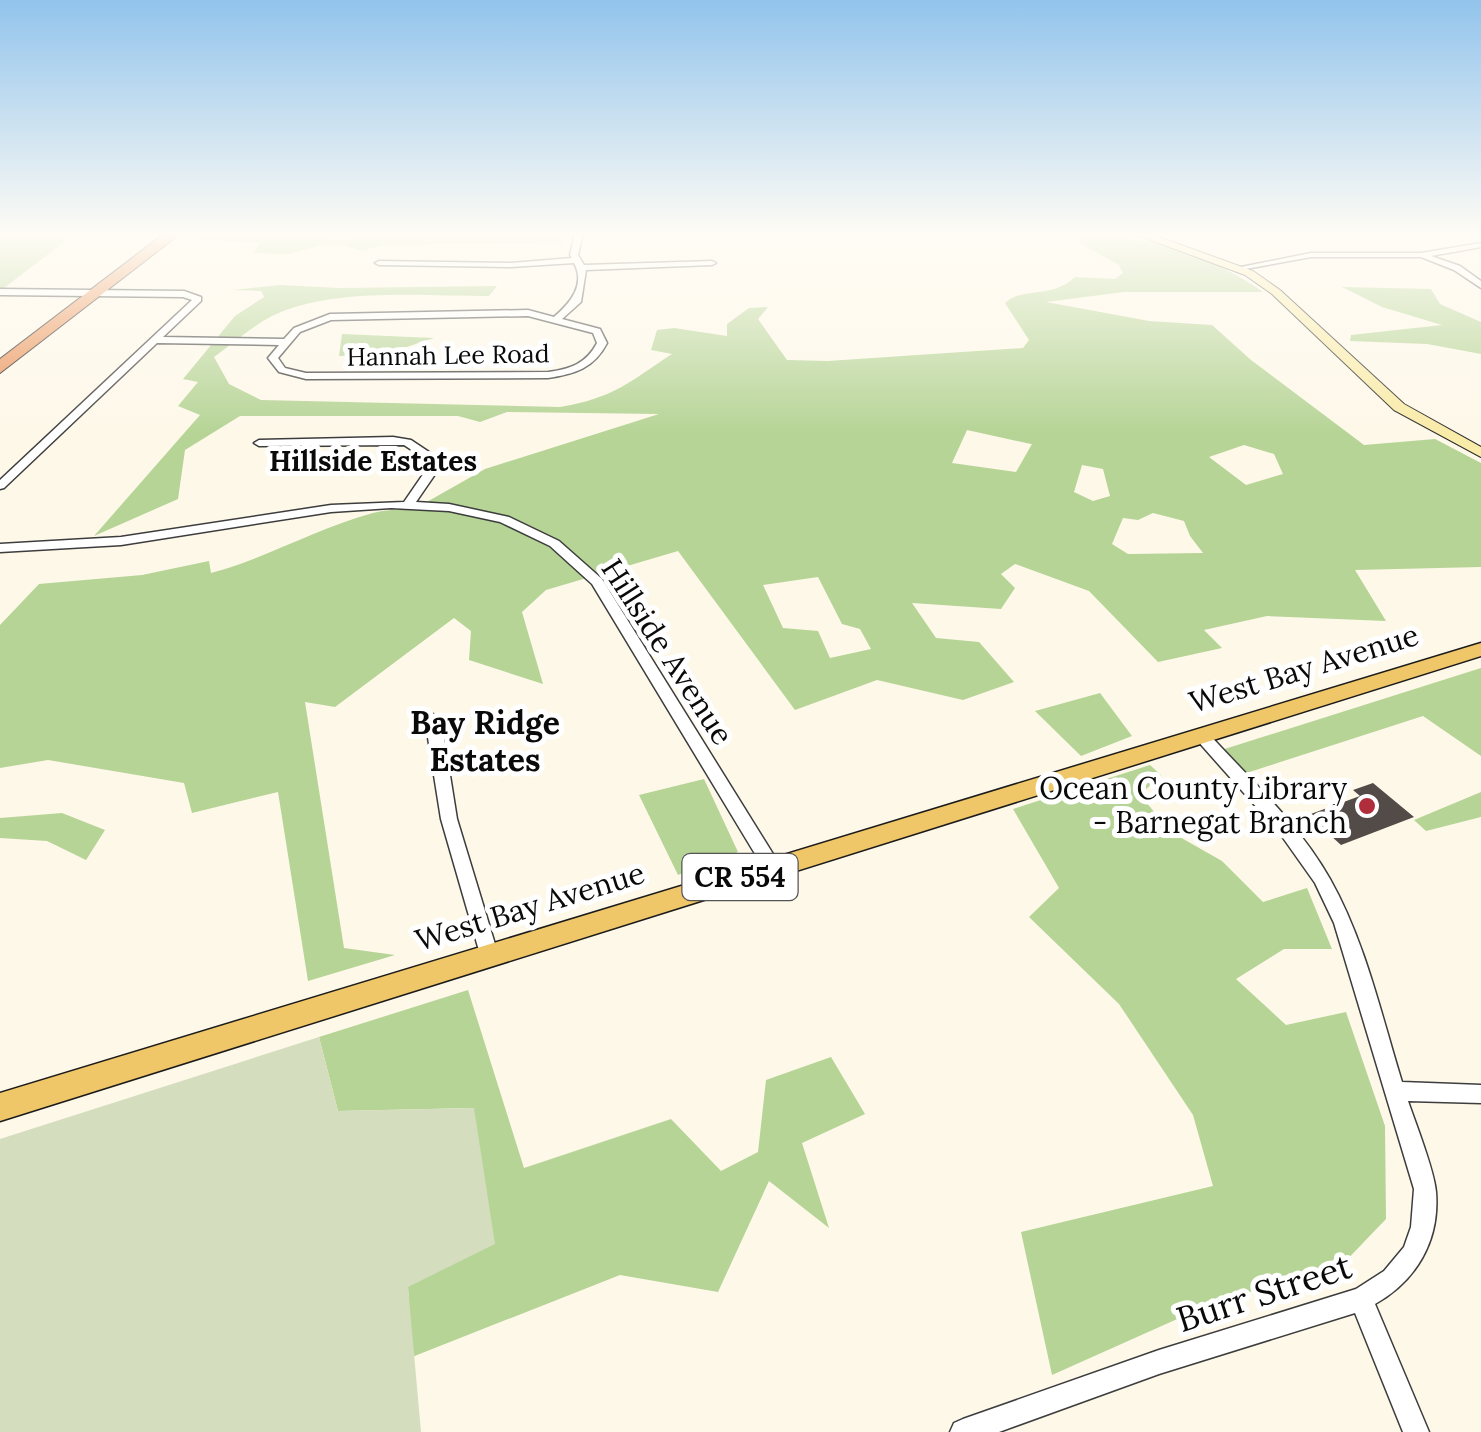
<svg xmlns="http://www.w3.org/2000/svg" width="1481" height="1432" viewBox="0 0 1481 1432" font-family="Lora,serif">
	<style>
		.forest { fill: #b6d496; fill-rule: evenodd }
		.cemetery { fill: #d4ddbd }
		.building { fill: #524b48 }
		.lines { fill: none; stroke-linecap: round; stroke-linejoin: round }
		.street-casing { stroke: #3d3d3d; stroke-width: 3 }
		.secondary-casing { stroke: #2c2c2c; stroke-width: 2 }
		.primary-casing { stroke: #1b1b1b; stroke-width: 3 }
		.highway-casing { stroke: #1b1b1b; stroke-width: 2 }
		.street { fill: #fff; fill-rule: evenodd }
		.secondary { fill: #f9eba8; fill-rule: evenodd }
		.primary { fill: #efc668; fill-rule: evenodd }
		.highway { fill: #ea935a; fill-rule: evenodd }
		.poi-dot { fill: #b02d3b; stroke: #fff; stroke-width: 4 }
		.labels { text-anchor: middle; stroke-width: 10; stroke-linejoin: round; paint-order: stroke }
		.far-street-label { font-size: 25px; fill: #0a0a0a; stroke: #fff }
		.far-neighbourhood-label { font-size: 28px; font-weight: bold; fill: #0a0a0a; stroke: #fff }
		.shield { fill: #fff; stroke: #545454; stroke-width: 2.5 }
		.shield-label { font-size: 28px; font-weight: bold; fill: #0a0a0a }
		.street-label { font-size: 30px; fill: #0a0a0a; stroke: #fff }
		.poi-label { font-size: 30px; fill: #0a0a0a; stroke: #fff; text-anchor: end }
		.neighbourhood-label { font-size: 32px; font-weight: bold; fill: #0a0a0a; stroke: #fff }
		.near-street-label { font-size: 35px; fill: #0a0a0a; stroke: #fff }
	</style>
	<rect width="100%" height="100%" fill="#fef8e9"/>
	<g class="forest">
		<polygon points="0,233 76,233 0,291"/>
		<polygon points="333,233 334,240 351,239 359,233 564,233 562,243 383,245 362,251 344,245 320,245 290,254 254,253 260,243 198,240 208,235 301,237"/>
		<path d="M1082,233C1142,233 1214,257 1263,292H1124L1046,302L1149,321L1212,325L1251,360L1364,445L1435,439L1481,463V567L1355,570L1386,621L1267,616L1204,630L1222,648L1158,662L1089,591L1015,564L1001,574L1015,588L1001,609L912,603L936,638L979,642L1014,682L963,700L877,680L795,710L678,551L546,590L522,612L543,684L469,660L471,631L454,618L335,707L305,702L344,948L395,955L308,981L278,792L192,813L184,783L48,760L0,768V625L39,584L142,575L209,561L211,573C267,558 317,528 373,513C398,506 420,515 450,505L425,503L485,469L659,414L507,412L480,422L458,416H240L185,450L178,499L94,536L200,415L178,406L198,382L183,379L235,316L264,297L261,291L233,290L280,285L339,288L497,286L489,296C425,296 330,287 272,316C252,326 233,344 214,357L229,384L261,400L560,407C614,398 629,382 672,354L651,350L657,330L674,328L727,336V324L749,308L768,307L758,319L787,360L828,361L1023,348L1029,340L1005,303C1023,286 1050,300 1075,277L1115,279L1123,273L1119,265L1076,241ZM967,430L1031,444H1032L1016,472L952,463ZM1244,445L1274,454L1283,474L1246,485L1209,457ZM1082,465L1103,469L1110,496L1093,501L1074,492ZM1153,513L1184,521L1190,536L1203,553L1128,554L1112,544L1123,518L1138,520ZM818,577L842,624L860,629L871,649L830,658L818,631L783,628L763,585Z"/>
		<polygon points="1342,287 1431,289 1440,304 1481,322 1481,354 1427,344 1350,341 1351,335 1442,325 1382,307"/>
		<polygon points="342,334 434,338 385,354 339,356"/>
		<polygon points="1481,668 1481,756 1423,716 1234,777 1212,753"/>
		<polygon points="1100,693 1132,736 1081,756 1035,711"/>
		<polygon points="1150,765 1161,775 1140,795 1171,832 1222,861 1263,902 1307,888 1332,949 1284,949 1236,979 1286,1025 1346,1012 1385,1126 1386,1219 1338,1269 1222,1299 1052,1375 1021,1232 1213,1186 1193,1115 1119,1004 1029,917 1059,888 1013,809"/>
		<polygon points="704,779 738,852 678,875 639,795"/>
		<polygon points="1481,792 1481,817 1426,831 1414,820"/>
		<polygon points="62,813 105,830 86,860 47,841 0,838 0,818"/>
		<polygon points="468,990 524,1168 671,1119 721,1171 758,1152 766,1080 831,1057 865,1114 802,1143 829,1228 769,1181 718,1292 620,1275 412,1357 408,1287 474,1108 338,1111 319,1037"/>
	</g>
	<polygon class="cemetery" points="319,1037 338,1111 474,1108 495,1244 408,1287 421,1432 0,1432 0,1139"/>
	<polygon class="building" points="1373,783 1414,817 1341,845 1308,815 1360,796 1353,790"/>
	<g class="lines">
		<g class="street-casing">
			<g id="street">
				<path d="M575,233H583L578,255L584,265L712,261L716,263L712,265L586,270L581,302L562,319L600,329L607,343C594,368 575,374 548,378L306,379L279,372L268,358L279,345L157,343L4,488L0,489V480L192,300L183,297L0,295V289L184,291L201,297V301L163,337L284,339L294,328L330,314L528,310L554,317C570,303 586,285 574,263L511,267L379,265L375,263L379,261L511,263L572,258L570,255ZM528,316L593,333L597,343C586,364 570,369 548,372L306,373L285,368L278,358L300,332L331,320Z"/>
				<polygon points="1481,243 1481,247 1431,256 1460,266 1481,281 1481,288 1454,270 1421,257 1311,257 1240,270 1236,268 1311,253 1421,253"/>
				<polygon points="393,437 411,440 435,456 438,470 416,502 449,504 509,517 559,541 602,579 778,862 781,867 778,872 772,874 766,872 592,584 550,546 500,522 449,511 391,508 331,512 121,545 0,552 0,544 121,537 331,505 404,502 426,470 424,458 404,445 259,446 254,443 259,440"/>
				<polygon points="433,714 441,719 457,819 498,954 496,959 489,962 482,959 480,954 441,819 425,719"/>
				<path d="M1201,730L1206,731C1249,778 1299,824 1330,879C1365,941 1381,1014 1402,1082L1481,1085V1103L1408,1101C1416,1125 1434,1169 1436,1192C1440,1241 1416,1281 1375,1304L1429,1432H1403L1355,1313L1159,1374L999,1432H950L954,1423L963,1419L1159,1350L1356,1289L1384,1271L1404,1247L1411,1227L1414,1189L1334,923L1315,883L1281,835L1196,739L1193,735L1196,731Z"/>
			</g>
		</g>
		<g class="secondary-casing">
			<polygon id="secondary" points="1132,233 1148,233 1253,271 1280,290 1404,404 1481,447 1481,457 1394,410 1272,294 1245,275"/>
		</g>
		<g class="primary-casing">
			<polygon id="primary" points="1481,643 1481,656 0,1121 0,1093"/>
		</g>
		<g class="highway-casing">
			<polygon id="highway" points="165,233 181,233 0,373 0,359"/>
		</g>
		<use href="#street" class="street"/>
		<use href="#secondary" class="secondary"/>
		<use href="#primary" class="primary"/>
		<use href="#highway" class="highway"/>
	</g>
	<linearGradient id="sky" x2="0" y2="1"><stop stop-color="#92c4ec"/><stop offset="0.54" stop-color="#fffcf5"/><stop offset="1" stop-color="#fffcf5" stop-opacity="0"/></linearGradient>
	<rect width="1481" height="434" fill="url(#sky)"/>
	<circle class="poi-dot" cx="1367" cy="806" r="10"/>
	<g class="labels">
		<g class="far-street-label">
			<text transform="translate(448 355) rotate(-1)" y="9">Hannah Lee Road</text>
		</g>
		<g class="far-neighbourhood-label">
			<text x="373" y="471">Hillside Estates</text>
		</g>
		<rect class="shield" x="682.5" y="854" width="115" height="46" rx="8"/>
		<g class="shield-label">
			<text x="740" y="887">CR 554</text>
		</g>
		<g class="street-label">
			<text transform="translate(667 652) rotate(57)" y="10">Hillside Avenue</text>
			<text transform="translate(1304 669) rotate(-17)" y="10">West Bay Avenue</text>
			<text transform="translate(530 907) rotate(-17)" y="10">West Bay Avenue</text>
		</g>
		<g class="poi-label">
			<text x="1347" y="799">Ocean County Library<tspan x="1347" dy="34">- Barnegat Branch</tspan></text>
		</g>
		<g class="neighbourhood-label">
			<text x="485" y="734">Bay Ridge<tspan x="485" dy="37">Estates</tspan></text>
		</g>
		<g class="near-street-label">
			<text transform="translate(1264 1293) rotate(-18)" y="12">Burr Street</text>
		</g>
	</g>
</svg>
